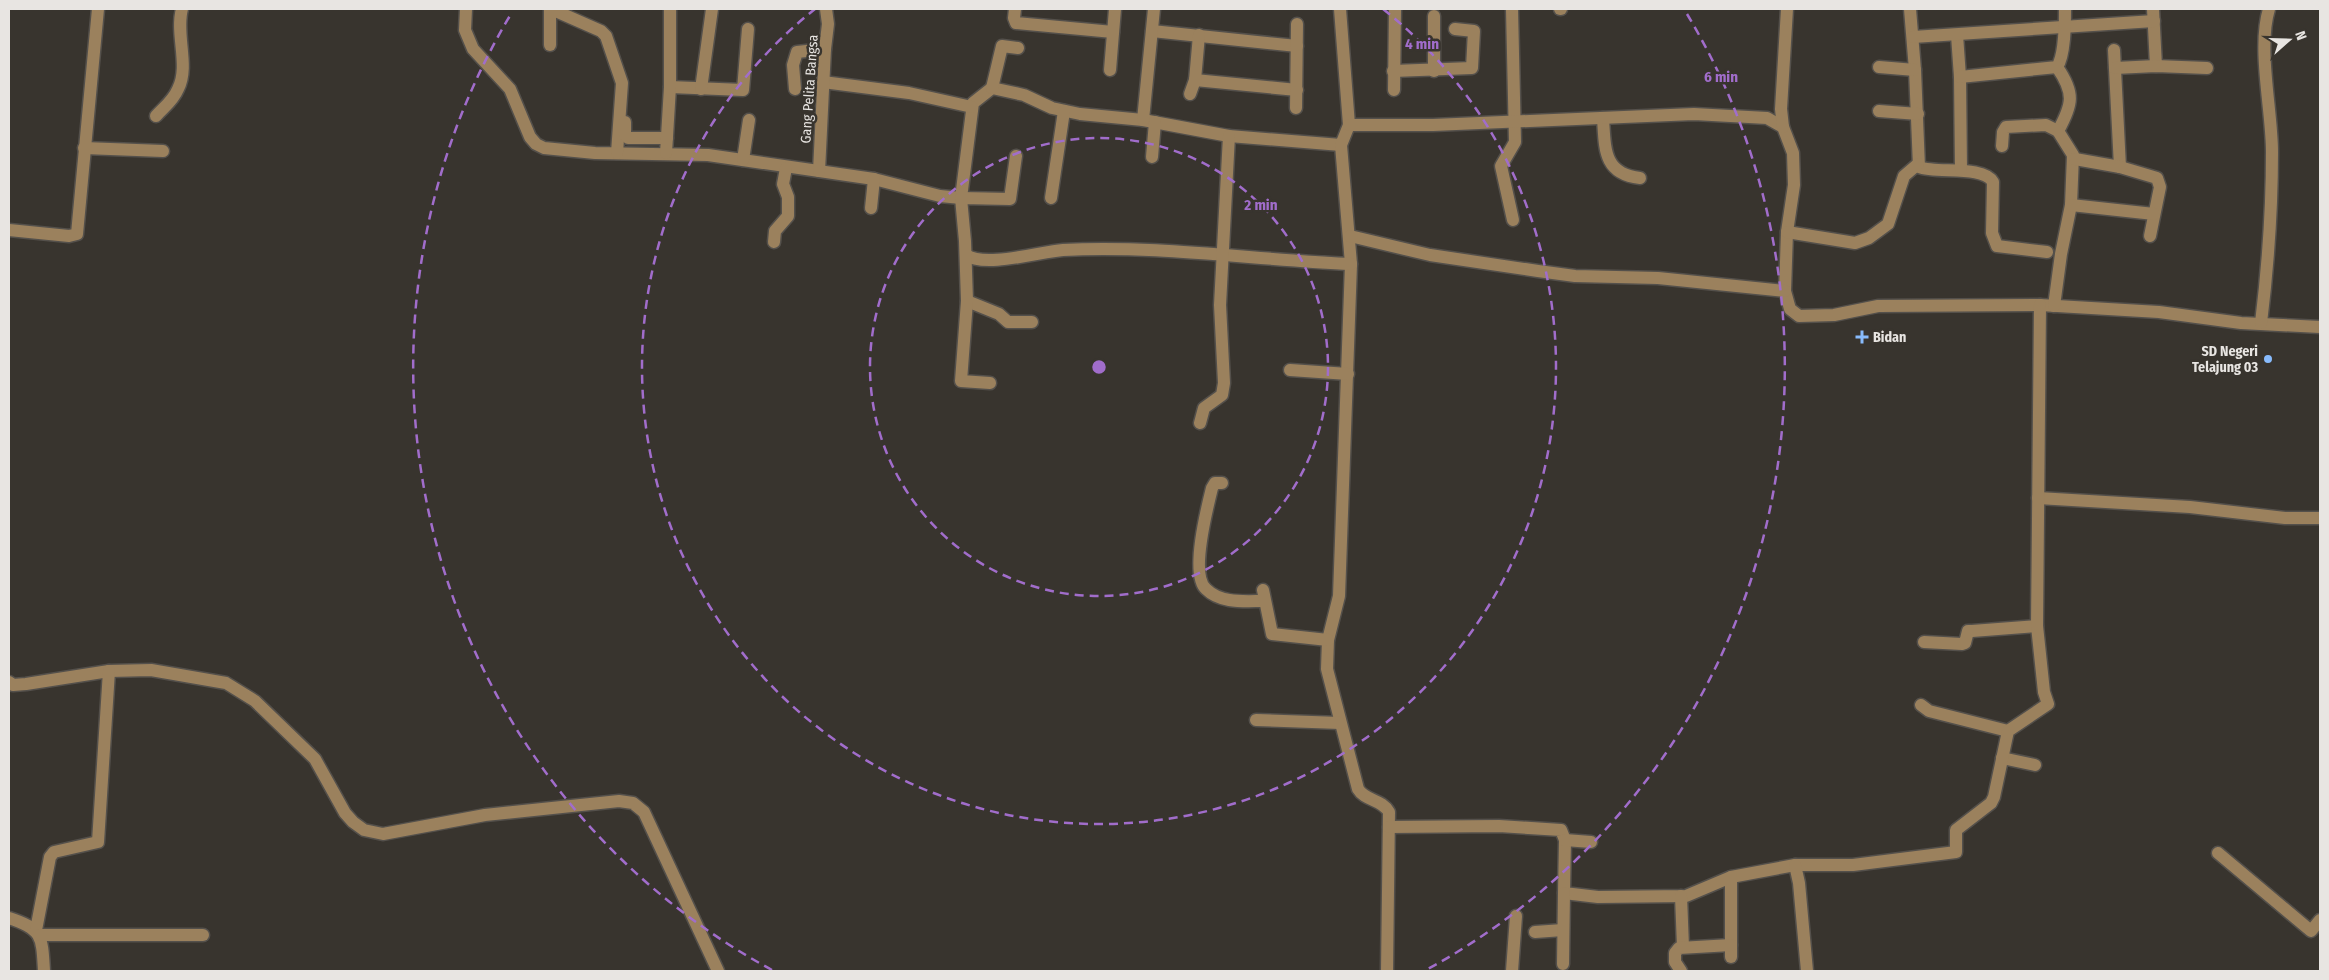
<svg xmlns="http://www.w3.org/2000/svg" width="2329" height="980" viewBox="0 0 2329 980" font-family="'Fira Sans Condensed',sans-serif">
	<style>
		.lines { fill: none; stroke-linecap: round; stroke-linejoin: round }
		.minor-casing { stroke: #54504b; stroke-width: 15 }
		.minor { stroke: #9b815d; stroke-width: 12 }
		.ring { fill: none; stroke: #a16dcb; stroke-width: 2.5; stroke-dasharray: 9 6 }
		.poi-dot { fill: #88bbfc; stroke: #38342e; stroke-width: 2 }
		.labels { text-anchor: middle; stroke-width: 5; stroke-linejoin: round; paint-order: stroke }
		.street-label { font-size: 14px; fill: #e8e5e2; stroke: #38342e }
		.poi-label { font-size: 14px; font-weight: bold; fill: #e8e5e2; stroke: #38342e; text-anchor: start }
		.centre { fill: #a16dcb; stroke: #38342e; stroke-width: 2.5 }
		.ring-label { font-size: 15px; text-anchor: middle; font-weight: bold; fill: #a16dcb; stroke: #38342e; stroke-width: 5; stroke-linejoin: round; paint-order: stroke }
	</style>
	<rect width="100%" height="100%" fill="#38342e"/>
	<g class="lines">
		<g class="minor-casing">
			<g id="minor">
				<polyline points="466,9 465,30 473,49 510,89 530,137 536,144 544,148 595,153 708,155 874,179 940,196 961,198 973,103 992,88 1024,95 1052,108 1080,114 1143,120 1229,136 1341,145"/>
				<polyline points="551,9 601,31 606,36 622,83 617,153"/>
				<polyline points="1015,9 1014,18 1016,23 1113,32"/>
				<path d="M1340,9L1349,125L1341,145L1351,264L1339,596L1328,640L1327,669L1358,789C1365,801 1382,799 1389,812L1387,971"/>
				<polyline points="1512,9 1515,142 1501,166 1513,220"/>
				<polyline points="1560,9 1561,9"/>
				<path d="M1910,9L1915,70L1919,167C1936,174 1983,165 1993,182L1992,233L1997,246L2047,252"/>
				<polyline points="2153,9 2156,66"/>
				<polyline points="1152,31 1297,46"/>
				<polyline points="1957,35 1960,77 1961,170"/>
				<polyline points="1913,37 2154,21"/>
				<polyline points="550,45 550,9"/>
				<polyline points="2114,50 2120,167"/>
				<polyline points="1879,67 1915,70"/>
				<path d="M2057,67C2075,93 2073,104 2058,131"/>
				<polyline points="2115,68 2156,66 2207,68"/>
				<polyline points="1110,70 1115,9"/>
				<polyline points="1393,71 1472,68 1474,31 1455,29"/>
				<polyline points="1434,71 1434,16"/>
				<path d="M1960,77L2057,67C2065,55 2065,24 2065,9"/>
				<polyline points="1195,80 1297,90"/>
				<polyline points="823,82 909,93 972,107"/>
				<polyline points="670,87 743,90 748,29"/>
				<polyline points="992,88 1002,46 1018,48"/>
				<polyline points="701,89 712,9"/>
				<polyline points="795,89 793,65 797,52 825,49"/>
				<polyline points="1394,90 1395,9"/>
				<polyline points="1190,94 1195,80 1199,35"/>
				<polyline points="1296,108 1297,24"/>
				<polyline points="1879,111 1918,114"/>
				<path d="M156,116C164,107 173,101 178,89C190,66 175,34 182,9"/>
				<path d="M1603,118C1605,148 1603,174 1640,178"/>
				<polyline points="1143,120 1154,9"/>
				<polyline points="625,122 625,135 628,138 667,138"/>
				<polyline points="1349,125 1433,125 1694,114 1767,118 1783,127 1793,153 1794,185 1787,232 1785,291 1790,309 1799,316 1834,315 1878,306 2040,305 2159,312 2241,323 2320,327"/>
				<polyline points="1783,127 1781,109 1787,9"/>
				<polyline points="2002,146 2003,132 2006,127 2046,125 2058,131 2073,155 2071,205 2061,254 2054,306"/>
				<polyline points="84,148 163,151"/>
				<polyline points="666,153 670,87 670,9"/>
				<polyline points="1152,157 1155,122"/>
				<polyline points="2075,159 2120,167 2157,178 2160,187 2150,236"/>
				<polyline points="743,160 749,120"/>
				<polyline points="819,171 825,49 828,24 826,9"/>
				<polyline points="1051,198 1064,111"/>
				<polyline points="2071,205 2154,214"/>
				<polyline points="871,208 874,179"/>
				<polyline points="9,230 69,236 77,234 98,9"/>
				<polyline points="1787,232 1855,243 1869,238 1888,224 1904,176 1918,164"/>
				<polyline points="1350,236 1430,255 1538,271 1575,276 1658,278 1785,291"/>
				<polyline points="774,242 775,231 788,216 788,197 783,184 786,168"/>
				<path d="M966,255C985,268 1039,252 1063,250C1159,245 1255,260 1351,264"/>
				<polyline points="967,301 999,314 1008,322 1032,322"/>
				<path d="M2261,323C2268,266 2272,210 2272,152C2272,110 2257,48 2269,9"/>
				<polyline points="1290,370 1348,374"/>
				<polyline points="990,383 961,381 967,301 965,241 961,198 1010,199 1016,156"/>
				<polyline points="1200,423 1204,408 1222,395 1224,383 1220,305 1229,136"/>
				<path d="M1222,483H1215L1212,488C1207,508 1190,575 1206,589C1221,604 1245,601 1264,601"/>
				<polyline points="2038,498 2190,507 2285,518 2320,518"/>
				<polyline points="1263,590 1272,634 1328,640"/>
				<polyline points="1924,642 1962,644 1965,643 1968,631 1972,631 2037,626"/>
				<polyline points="9,682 13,685 26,684 109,671 151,670 226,683 255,701 315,759 345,813 353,822 364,830 383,834 485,815 619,801 633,803 644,812 718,971"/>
				<polyline points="1921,705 1929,711 2008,731"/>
				<polyline points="1256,720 1340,723"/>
				<polyline points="2002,758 2035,765"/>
				<polyline points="1389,827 1499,826 1561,830 1565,840 1564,893 1598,897 1686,896 1731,877 1795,865 1853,865 1956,852 1956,830 1991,803 1994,797 2008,731 2048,704 2044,692 2037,626 2040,305"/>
				<polyline points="1565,840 1591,842"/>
				<polyline points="2218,853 2311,931 2320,920"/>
				<polyline points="1795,865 1799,883 1807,971"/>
				<polyline points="1731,877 1731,957"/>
				<polyline points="1681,896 1683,947"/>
				<path d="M9,918C43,929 42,937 44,971"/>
				<polyline points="36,930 50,857 54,852 98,842 109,671"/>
				<polyline points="1535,932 1563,930"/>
				<polyline points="39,935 203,935"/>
				<polyline points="1563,964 1564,893"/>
				<polyline points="1512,971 1516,916"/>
				<polyline points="1681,971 1675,962 1675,953 1679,948 1731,945"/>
			</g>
		</g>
		<use href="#minor" class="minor"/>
	</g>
	<g class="ring">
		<circle cx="1099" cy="367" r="229"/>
		<path d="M1383 9A457 457 0 1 1 815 9"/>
		<path d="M772 970A686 686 0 0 1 511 14M1687 14A686 686 0 0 1 1426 970"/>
	</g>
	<g class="poi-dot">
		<path d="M1859.5 329.5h5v5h5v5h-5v5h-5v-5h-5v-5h5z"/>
		<circle cx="2268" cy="359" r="5"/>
	</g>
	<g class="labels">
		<g class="street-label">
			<text transform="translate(809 89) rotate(-86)" y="5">Gang Pelita Bangsa</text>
		</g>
		<g class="poi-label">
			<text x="1873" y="342">Bidan</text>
			<text x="2258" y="356" text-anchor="end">SD Negeri<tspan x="2258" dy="16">Telajung 03</tspan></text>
		</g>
	</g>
	<circle cx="1099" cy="367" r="8" class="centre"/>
	<g class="ring-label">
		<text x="1422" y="49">4 min</text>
		<text x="1721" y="82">6 min</text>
		<text x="1261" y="210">2 min</text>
	</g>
	<rect width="2329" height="980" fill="none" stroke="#e8e5e2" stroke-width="20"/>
	<g transform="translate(2289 40) rotate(70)" stroke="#38342e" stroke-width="4" paint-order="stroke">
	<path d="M0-4L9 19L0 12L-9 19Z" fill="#e8e5e2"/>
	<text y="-8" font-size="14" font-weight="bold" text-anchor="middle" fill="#e8e5e2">N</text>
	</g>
</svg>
